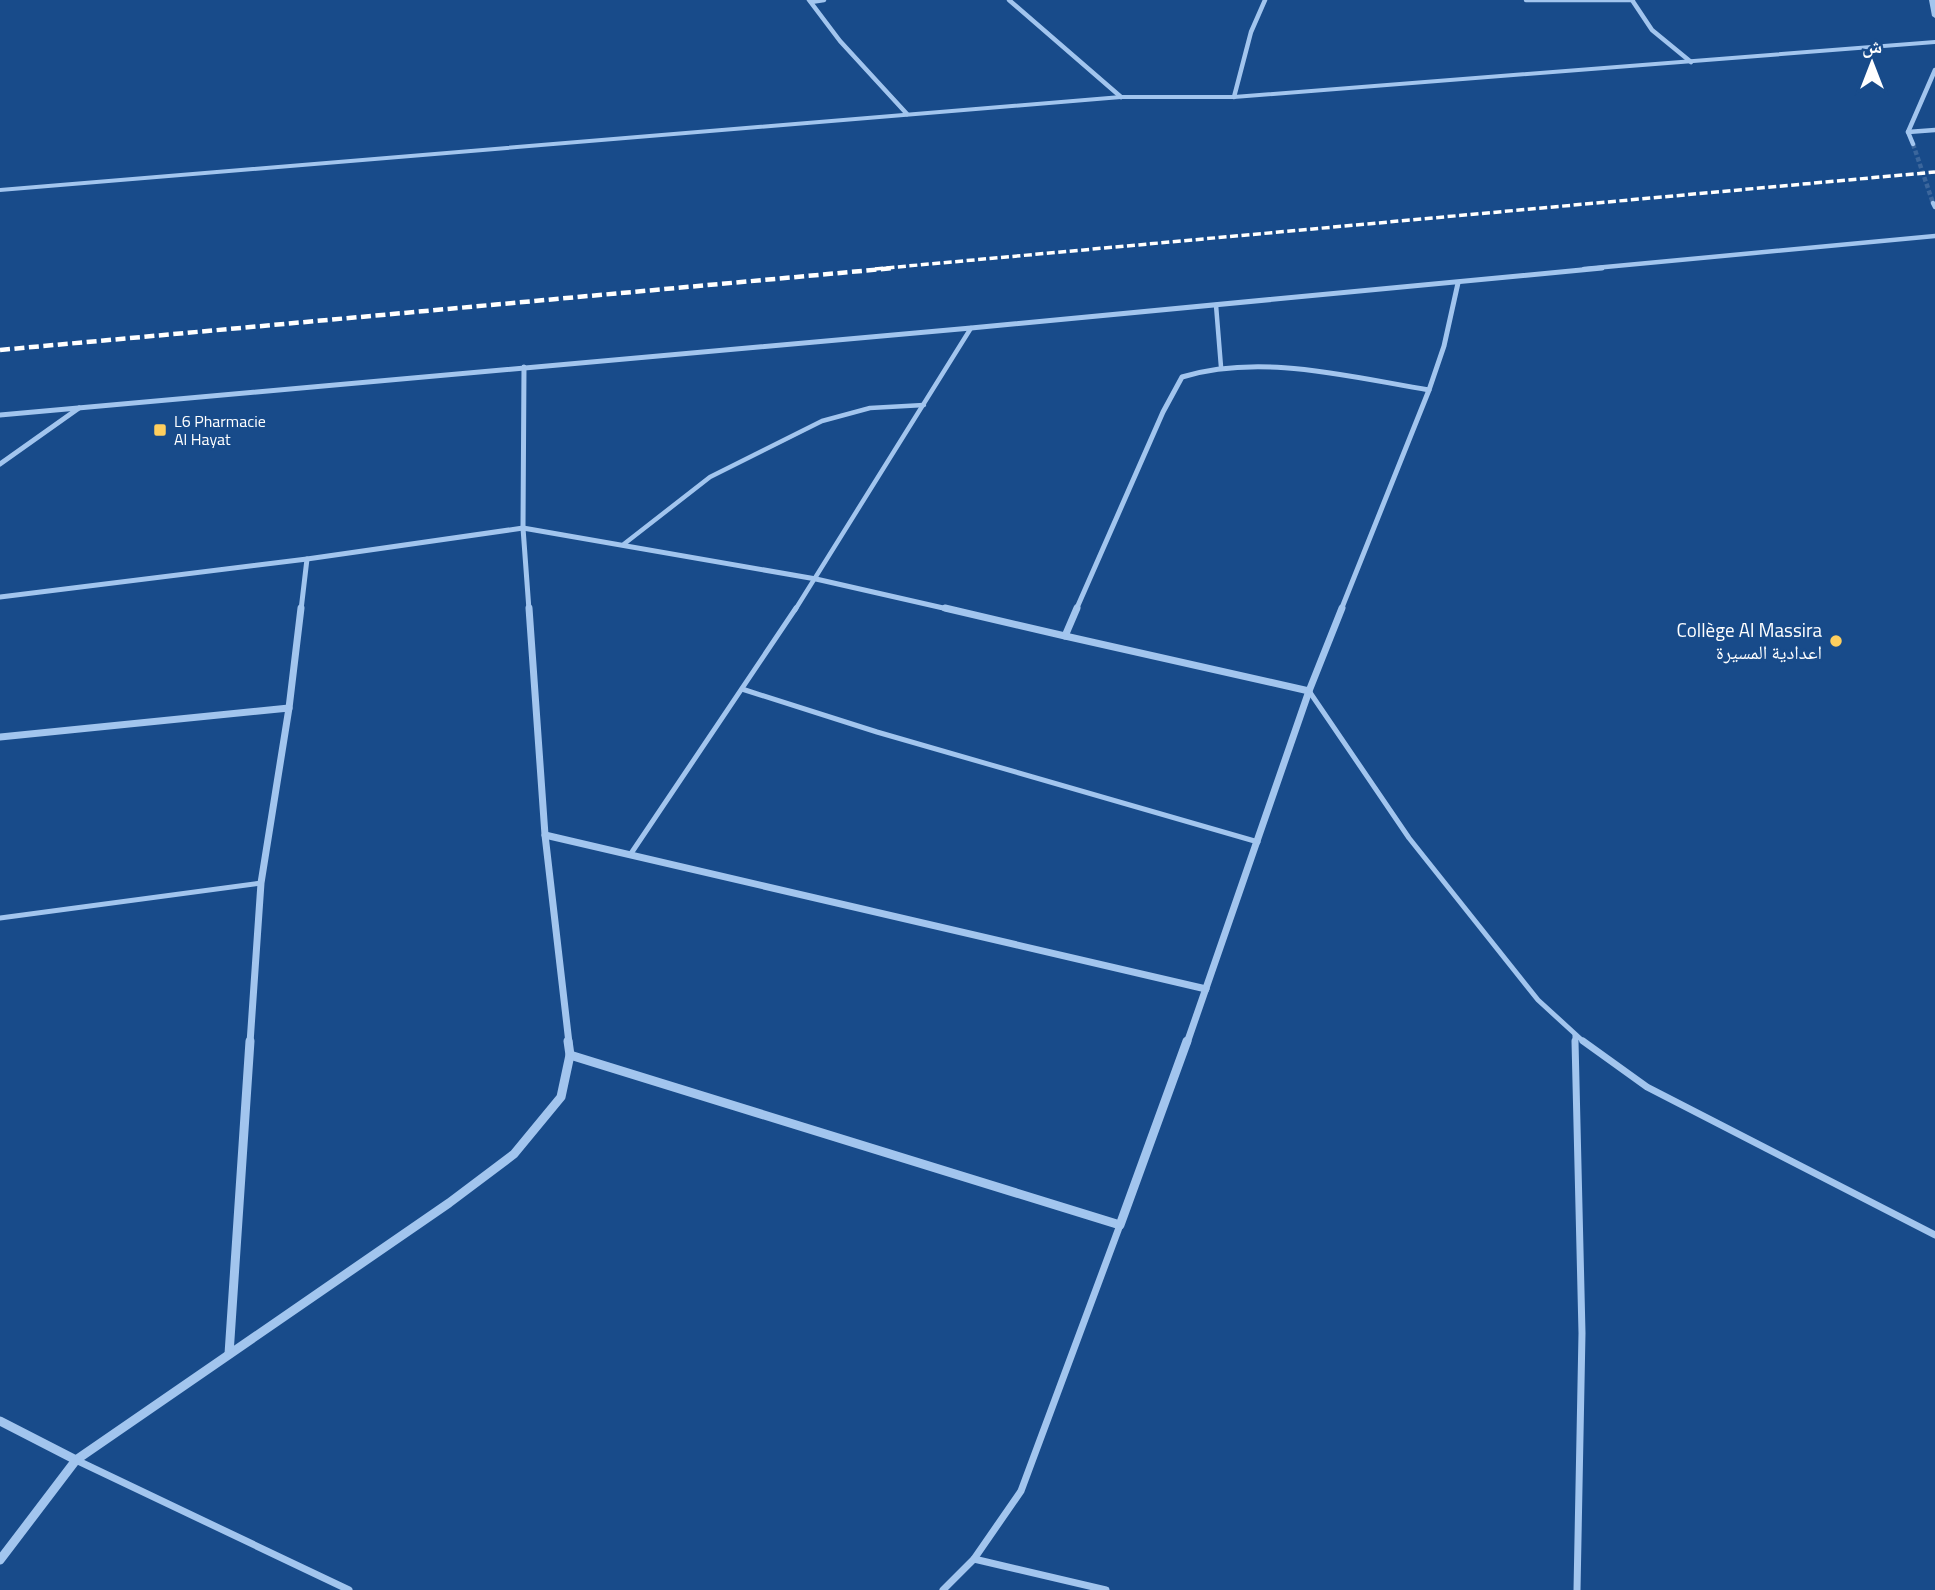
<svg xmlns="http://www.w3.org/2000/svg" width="1935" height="1590" viewBox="0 0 1935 1590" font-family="'Titillium Web','Noto Naskh Arabic',sans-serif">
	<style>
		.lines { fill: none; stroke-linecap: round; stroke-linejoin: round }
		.minor-tunnel { stroke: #3b669c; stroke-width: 4.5; stroke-dasharray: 4.5 2.5; stroke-linecap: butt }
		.service-far2 { stroke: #a2c5ee; stroke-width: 4.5 }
		.service-far1 { stroke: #a2c5ee; stroke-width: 5 }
		.service { stroke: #a2c5ee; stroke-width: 7 }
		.minor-far3 { stroke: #a2c5ee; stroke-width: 4.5 }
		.minor-far2 { stroke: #a2c5ee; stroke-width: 5 }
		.minor-far1 { stroke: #a2c5ee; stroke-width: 7 }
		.minor { stroke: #a2c5ee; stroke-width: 9 }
		.tertiary { fill: #a2c5ee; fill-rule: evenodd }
		.rail-far1 { stroke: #fff; stroke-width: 3.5; stroke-dasharray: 8 3.5; stroke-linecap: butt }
		.rail { stroke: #fff; stroke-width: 4.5; stroke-dasharray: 10 4.5; stroke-linecap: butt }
		.poi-dot { fill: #ffcf5e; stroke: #184b8a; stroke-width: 2.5 }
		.labels { text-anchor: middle; stroke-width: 5; stroke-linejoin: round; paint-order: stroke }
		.far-poi-label { font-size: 16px; fill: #fff; stroke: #184b8a; text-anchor: start }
		.poi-label { font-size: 19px; fill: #fff; stroke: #184b8a; text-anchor: end }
	</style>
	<rect width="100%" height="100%" fill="#184b8a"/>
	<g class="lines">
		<polyline class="minor-tunnel" points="1913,144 1933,203"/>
		<g class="service-far2">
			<polyline points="1216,305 1221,367"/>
			<polyline points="624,544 710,477 822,421 870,408 924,405"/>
			<polyline points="795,610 971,328"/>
		</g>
		<g class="service-far1">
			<polyline points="742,689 877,732 1258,842"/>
			<polyline points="1309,691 1409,838 1538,1000 1585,1043"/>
			<polyline points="630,855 796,608"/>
			<polyline points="0,918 261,883"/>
			<polyline points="1575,1035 1575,1043"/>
		</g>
		<g class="service">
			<polyline points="1575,1041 1582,1333 1577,1590"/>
			<polyline points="1583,1041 1647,1087 1935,1235"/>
			<polyline points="76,1460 349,1590"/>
			<polyline points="974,1559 1106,1590"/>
			<polyline points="943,1590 974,1559 1021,1491 1120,1225"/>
		</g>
		<g class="minor-far3">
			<polyline points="809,0 840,41 907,114"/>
			<polyline points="1009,0 1121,97"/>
			<polyline points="1526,0 1633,0"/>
			<polyline points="1632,0 1652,30 1691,62"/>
			<polyline points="811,2 824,0"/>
			<polyline points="1234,97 1251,32 1265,0"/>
			<polyline points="1908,132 1935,130"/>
			<polyline points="1913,144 1908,132 1935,70"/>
			<polyline points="1933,203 1935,207"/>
			<polyline points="1584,269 1935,236"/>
		</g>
		<g class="minor-far2">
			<polyline points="524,367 523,528 529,610"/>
			<polyline points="0,415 971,328 1602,268"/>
			<polyline points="0,464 79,408"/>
			<polyline points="0,597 307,559 523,528 816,579 952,610"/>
			<polyline points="301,610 307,559"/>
			<path d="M1076,610L1163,412L1182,377C1261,353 1350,377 1429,390"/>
			<polyline points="1341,610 1429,390 1444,346 1458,283"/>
		</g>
		<g class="minor-far1">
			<polyline points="529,608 545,835 569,1043"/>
			<polyline points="945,608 1065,636"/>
			<polyline points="1077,608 1065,636 1309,691"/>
			<polyline points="0,737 289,708"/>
			<polyline points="545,835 1206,989"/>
			<polyline points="250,1043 261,883 289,708 301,608"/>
			<polyline points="1187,1043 1309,691 1342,608"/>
		</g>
		<g class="minor">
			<polyline points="570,1055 1120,1225 1187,1041"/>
			<polyline points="229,1354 250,1041"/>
			<polyline points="0,1421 76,1460"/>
			<polyline points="0,1560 76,1460 449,1203 514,1154 561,1097 570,1055 568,1041"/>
		</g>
		<g class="tertiary">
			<polygon points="1929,0 1935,0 1935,18 1932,16"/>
			<polygon points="1935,40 1935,44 1234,99 1121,99 0,192 0,188 1121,95 1234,95"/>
		</g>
		<polyline class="rail-far1" points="875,269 1935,172"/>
		<polyline class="rail" points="0,350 894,268"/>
	</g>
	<g class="poi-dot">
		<rect x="153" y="423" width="14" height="14" rx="3.5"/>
		<circle cx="1836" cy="641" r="7"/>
	</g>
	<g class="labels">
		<g class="far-poi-label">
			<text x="174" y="427">L6 Pharmacie<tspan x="174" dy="18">Al Hayat</tspan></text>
		</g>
		<g class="poi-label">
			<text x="1822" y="637">Collège Al Massira<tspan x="1822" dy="22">اعدادية المسيرة</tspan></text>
		</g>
	</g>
	<g transform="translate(1872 63)" stroke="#184b8a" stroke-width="5" paint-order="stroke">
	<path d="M0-5L12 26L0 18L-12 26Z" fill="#ffffff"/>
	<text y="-10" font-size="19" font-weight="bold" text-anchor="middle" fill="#ffffff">ش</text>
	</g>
</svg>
